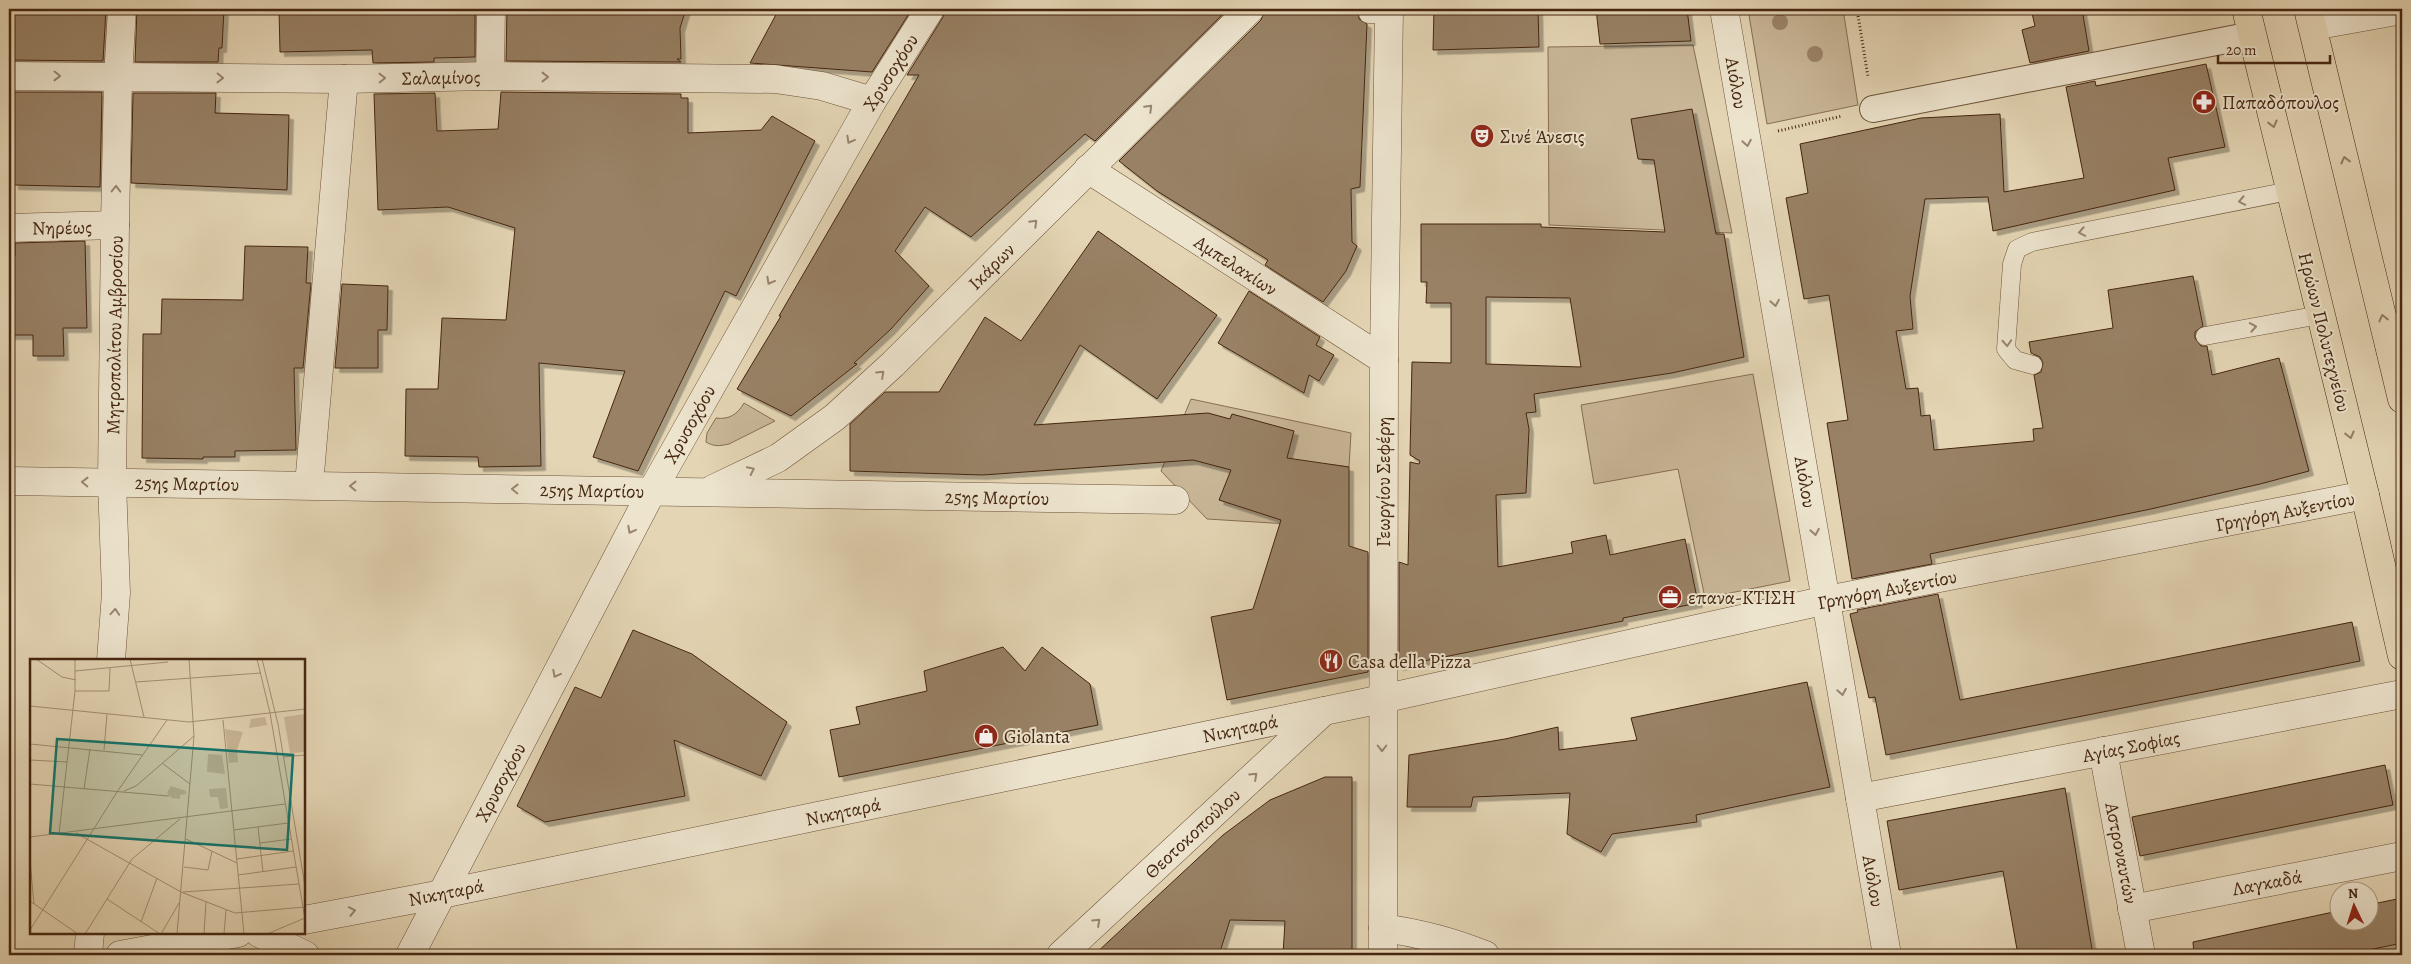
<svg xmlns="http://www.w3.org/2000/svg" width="2411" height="964" viewBox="0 0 2411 964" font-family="Alegreya,serif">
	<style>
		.green { fill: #c9b798; stroke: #876e54 }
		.building { fill: #988165; stroke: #452610; fill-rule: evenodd; filter: url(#shadow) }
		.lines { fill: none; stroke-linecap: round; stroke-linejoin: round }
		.service-casing { stroke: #6d5239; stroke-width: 19 }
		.pedestrian-casing { stroke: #6d5239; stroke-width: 28 }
		.minor-casing { stroke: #6d5239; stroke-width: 29 }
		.tertiary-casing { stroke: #6d5239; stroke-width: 29 }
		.primary-casing { stroke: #452610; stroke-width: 29 }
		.path { stroke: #452610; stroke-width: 3; stroke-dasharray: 1 2.5; stroke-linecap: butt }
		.service { stroke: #ede4ce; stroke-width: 18 }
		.pedestrian { stroke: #ede4ce; stroke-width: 26 }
		.minor { stroke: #ede4ce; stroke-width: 28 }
		.tertiary { stroke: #ede4ce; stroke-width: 28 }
		.primary { stroke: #e4d5b4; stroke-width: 28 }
		.tree { fill: #9b8569 }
		.oneway { stroke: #99856f }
		.oneway2 { stroke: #947e62 }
		.labels { text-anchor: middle; stroke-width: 4; stroke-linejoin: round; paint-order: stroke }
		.street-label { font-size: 19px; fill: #452610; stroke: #ede4ce }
		.poi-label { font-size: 19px; fill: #452610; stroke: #ede4ce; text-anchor: start }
		.inset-road { fill: none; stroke: #a48f72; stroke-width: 1 }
		.view { fill: #0f766e; fill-opacity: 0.15; stroke: #0f766e; stroke-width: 2.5 }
		.inset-edge { fill: none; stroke: #452610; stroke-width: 2.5 }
	</style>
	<defs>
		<filter id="shadow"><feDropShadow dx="4.5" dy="4.5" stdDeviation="0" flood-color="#0004"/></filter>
	</defs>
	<rect width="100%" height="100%" fill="#e4d5b4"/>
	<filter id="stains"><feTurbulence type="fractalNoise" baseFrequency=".004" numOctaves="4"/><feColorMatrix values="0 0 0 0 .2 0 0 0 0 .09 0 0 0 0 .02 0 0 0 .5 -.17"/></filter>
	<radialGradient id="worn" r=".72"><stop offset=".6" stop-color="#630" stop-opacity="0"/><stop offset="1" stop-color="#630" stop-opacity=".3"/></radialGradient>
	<g class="green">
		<polygon points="1748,9 1843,9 1858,105 1767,124"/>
		<polygon points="1693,45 1732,233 1549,225 1548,47"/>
		<polygon points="1753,374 1790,581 1705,598 1678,469 1594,484 1581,405"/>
		<polygon points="1191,399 1351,433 1349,467 1325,464 1288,524 1207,519 1161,471"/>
		<path d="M744,403L775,421L729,444C720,446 714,447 706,442L707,433L716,418C729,420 738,414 744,403Z"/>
	</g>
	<g class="building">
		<polygon points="9,9 106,9 103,61 9,60"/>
		<polygon points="137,9 224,9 222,48 219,48 218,62 135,62"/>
		<polygon points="279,9 475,9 475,57 434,58 434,62 373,63 372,50 280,52"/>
		<polygon points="507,9 686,9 680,28 681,59 677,59 681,62 506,61"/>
		<polygon points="779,9 912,9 872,72 750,63"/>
		<polygon points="945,9 1228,9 1095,141 1085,134 971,237 925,207 895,251 929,286 891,329 854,363 857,364 791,416 737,389 781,316 779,316 919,75 907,75 943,17"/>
		<polygon points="1265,9 1359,9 1359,19 1367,24 1360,187 1351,189 1352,242 1357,246 1346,271 1323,302 1265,265 1268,260 1157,191 1119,161 1261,20"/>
		<polygon points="1434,9 1538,9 1539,47 1433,50"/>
		<polygon points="1596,9 1687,9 1691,41 1600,44"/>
		<polygon points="2031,9 2082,9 2089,51 2030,63 2022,30 2035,26"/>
		<polygon points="2206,64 2225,147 2168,158 2175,190 1993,231 1988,197 1925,199 1910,296 1913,329 1896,331 1906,389 1918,388 1921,416 1930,415 1934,450 2034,441 2033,429 2043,428 2034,375 2041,372 2043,363 2040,357 2031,353 2029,342 2113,328 2108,290 2193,276 2203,326 2195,332 2195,338 2201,346 2207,346 2212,375 2279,358 2309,471 2260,484 2151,509 1930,554 1932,564 1852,579 1827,423 1848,420 1829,295 1804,299 1786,198 1808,193 1800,144 1921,118 2000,114 2004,192 2084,178 2066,87 2095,81 2096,86"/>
		<polygon points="13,92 102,92 100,187 14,185"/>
		<polygon points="501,92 681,94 681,98 688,98 688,133 761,130 772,116 815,141 736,296 725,291 638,471 593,457 625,371 539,363 541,466 479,467 478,457 405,456 406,389 438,389 442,318 506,320 515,228 448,207 378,210 374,94 435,93 437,131 498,129"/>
		<polygon points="133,93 216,93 215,113 289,115 287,190 131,183"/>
		<path d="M1692,109L1716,234H1724L1744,357L1672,373L1534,394L1536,412L1526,413L1529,429L1526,493L1496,495L1498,567L1573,553L1571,542L1606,535L1610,555L1685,539L1698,603L1623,618V621L1399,666V562L1408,565L1410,462L1419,464L1420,461L1410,455L1412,362L1451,363V303H1426L1427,282H1421V224H1541V227L1665,232L1654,160L1638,159L1631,119ZM1486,297L1570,298L1581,367L1486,364Z"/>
		<polygon points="1098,231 1217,315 1157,399 1080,345 1034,425 1208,413 1230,419 1232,414 1294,431 1287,458 1349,467 1349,546 1368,552 1368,672 1227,700 1211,617 1253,609 1281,520 1219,500 1231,470 1193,460 983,475 850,471 850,424 885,392 939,392 985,317 1021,341"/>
		<polygon points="85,241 87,328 63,328 64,356 33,356 33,335 9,335 9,256 15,256 15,243"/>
		<polygon points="245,246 308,247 306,283 311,283 303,368 294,368 296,450 235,451 235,457 203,457 203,459 142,458 143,334 161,334 162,299 243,300"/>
		<polygon points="342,284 388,286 387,330 378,330 378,368 335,368"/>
		<polygon points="1249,291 1320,337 1316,345 1334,355 1319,381 1309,375 1304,393 1218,343"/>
		<polygon points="1938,594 1960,700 2352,622 2360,661 1886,755 1875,697 1869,698 1850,614 1858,612 1857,610"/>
		<polygon points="633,630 692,654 787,722 761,776 674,740 685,796 545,822 517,806 575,687 601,698"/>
		<polygon points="1003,647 1025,671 1042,647 1090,684 1098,725 839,777 830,730 860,724 856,707 927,691 924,671"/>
		<polygon points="1807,682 1830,787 1696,815 1697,822 1612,834 1601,852 1567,834 1570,793 1473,797 1471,807 1407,807 1409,755 1505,739 1558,727 1559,750 1637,740 1631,718"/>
		<polygon points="2385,765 2393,805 2140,856 2132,817"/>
		<polygon points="1325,777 1352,777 1352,955 1283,955 1285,921 1230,920 1219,955 1094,955 1223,835 1270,800"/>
		<polygon points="2065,788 2093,955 2018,955 2003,871 1899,890 1887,821"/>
		<polygon points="2402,898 2402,943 2345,955 2194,955 2193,942 2338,911 2338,922 2368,922 2368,905"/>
	</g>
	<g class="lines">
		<g class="service-casing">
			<g id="service">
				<polyline points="1368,14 1389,14"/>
				<polyline points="2205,336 2320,315"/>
				<polyline points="2033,365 2015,360 2006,349 2012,264 2017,249 2032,242 2289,191"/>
			</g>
		</g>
		<g class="pedestrian-casing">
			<polyline id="pedestrian" points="1873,109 2252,35"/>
		</g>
		<g class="minor-casing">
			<g id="minor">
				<polyline points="1724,9 1887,955"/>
				<polyline points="2313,26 2402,10"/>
				<polyline points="9,76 344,79 490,76 775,79 822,86 872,101"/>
				<polyline points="490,76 491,9"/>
				<polyline points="1088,169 1384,360"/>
				<polyline points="9,228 115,225"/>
				<polyline points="9,481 1175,500"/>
				<polyline points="309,485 344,79"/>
				<polyline points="713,489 778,458 835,417 893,364 1250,9"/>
				<polyline points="111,660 116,593 112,482 115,225 118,77 122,9"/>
				<polyline points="2103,751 2141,955"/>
				<polyline points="1860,798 2402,694"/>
				<polyline points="2132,909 2402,856"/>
				<path d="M1383,928C1419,933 1451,941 1485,955"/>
				<polyline points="259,933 305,955"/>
				<polyline points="88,955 90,933"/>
				<polyline points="410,955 652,491 872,101 930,9"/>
				<polyline points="1061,955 1324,711"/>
			</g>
		</g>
		<g class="tertiary-casing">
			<g id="tertiary">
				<polyline points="304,920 442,894 1382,699 1827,600 2365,495"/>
				<polyline points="120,955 238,933"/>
				<polyline points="1383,955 1384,360 1389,9"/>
			</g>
		</g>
		<g class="primary-casing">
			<g id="primary">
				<polyline points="2246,9 2365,495 2402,656"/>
				<polyline points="2308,9 2402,399"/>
			</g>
		</g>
		<g class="path">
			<polyline points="1857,9 1868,77"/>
			<polyline points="1778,131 1842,116"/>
		</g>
		<use href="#service" class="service"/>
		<use href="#pedestrian" class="pedestrian"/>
		<use href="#minor" class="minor"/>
		<use href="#tertiary" class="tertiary"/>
		<use href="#primary" class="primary"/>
	</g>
	<g class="tree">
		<circle cx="1780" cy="22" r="8"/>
		<circle cx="1815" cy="54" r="8"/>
	</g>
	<defs><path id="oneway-chevron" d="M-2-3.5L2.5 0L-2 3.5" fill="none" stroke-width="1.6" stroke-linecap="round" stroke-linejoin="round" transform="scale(1.25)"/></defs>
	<g class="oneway">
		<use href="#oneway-chevron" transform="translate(57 76) rotate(1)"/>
		<use href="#oneway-chevron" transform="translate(545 77)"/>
		<use href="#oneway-chevron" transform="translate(220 78) rotate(1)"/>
		<use href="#oneway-chevron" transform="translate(382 78) rotate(-1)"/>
		<use href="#oneway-chevron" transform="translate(1149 108) rotate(-45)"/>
		<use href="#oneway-chevron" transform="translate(850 140) rotate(119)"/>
		<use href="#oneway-chevron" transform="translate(1747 143) rotate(80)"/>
		<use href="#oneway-chevron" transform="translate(116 189) rotate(-89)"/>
		<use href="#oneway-chevron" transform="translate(2242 201) rotate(169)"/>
		<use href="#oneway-chevron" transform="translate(1034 223) rotate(-45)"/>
		<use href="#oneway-chevron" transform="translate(2082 232) rotate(169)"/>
		<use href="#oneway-chevron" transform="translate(770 281) rotate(119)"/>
		<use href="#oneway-chevron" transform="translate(1775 303) rotate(80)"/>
		<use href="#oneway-chevron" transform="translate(2253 327) rotate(-10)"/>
		<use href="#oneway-chevron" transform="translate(2007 343) rotate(87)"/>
		<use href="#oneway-chevron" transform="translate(881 374) rotate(-43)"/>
		<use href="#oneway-chevron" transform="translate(751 470) rotate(-26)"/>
		<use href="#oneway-chevron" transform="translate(85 482) rotate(-179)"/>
		<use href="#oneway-chevron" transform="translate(353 486) rotate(-179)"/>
		<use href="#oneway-chevron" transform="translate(515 489) rotate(-179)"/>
		<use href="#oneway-chevron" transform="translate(631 530) rotate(118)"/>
		<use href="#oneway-chevron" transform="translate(1815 532) rotate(80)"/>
		<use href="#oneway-chevron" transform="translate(115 612) rotate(-86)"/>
		<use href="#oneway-chevron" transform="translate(556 674) rotate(118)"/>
		<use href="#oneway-chevron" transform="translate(1842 692) rotate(80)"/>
		<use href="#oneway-chevron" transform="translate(1382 748) rotate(90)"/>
		<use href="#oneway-chevron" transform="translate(1254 776) rotate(-43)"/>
		<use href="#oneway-chevron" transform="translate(352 911) rotate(-11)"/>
		<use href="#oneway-chevron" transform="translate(1097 922) rotate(-43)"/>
	</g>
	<g class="oneway2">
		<use href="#oneway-chevron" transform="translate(2273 124) rotate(76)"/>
		<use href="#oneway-chevron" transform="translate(2345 160) rotate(-104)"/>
		<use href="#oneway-chevron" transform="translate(2383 318) rotate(-104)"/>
		<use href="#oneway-chevron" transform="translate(2350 435) rotate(76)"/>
	</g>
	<defs>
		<g id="pharmacy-disc" transform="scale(1.25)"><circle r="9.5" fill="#8f2418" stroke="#ede4ce"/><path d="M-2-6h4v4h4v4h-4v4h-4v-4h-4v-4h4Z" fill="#fff"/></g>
		<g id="theatre-disc" transform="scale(1.25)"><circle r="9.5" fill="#8f2418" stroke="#ede4ce"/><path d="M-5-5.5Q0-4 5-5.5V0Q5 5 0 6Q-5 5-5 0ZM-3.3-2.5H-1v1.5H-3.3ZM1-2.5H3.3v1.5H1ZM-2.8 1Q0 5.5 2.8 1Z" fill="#fff"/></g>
		<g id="office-disc" transform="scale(1.25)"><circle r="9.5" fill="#8f2418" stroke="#ede4ce"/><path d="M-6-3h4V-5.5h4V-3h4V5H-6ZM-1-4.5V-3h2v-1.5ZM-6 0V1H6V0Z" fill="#fff"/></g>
		<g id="restaurant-disc" transform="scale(1.25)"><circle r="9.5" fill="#8f2418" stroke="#ede4ce"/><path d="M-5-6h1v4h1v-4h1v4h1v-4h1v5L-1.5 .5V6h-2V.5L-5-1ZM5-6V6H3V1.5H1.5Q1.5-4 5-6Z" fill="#fff"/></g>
		<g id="shop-disc" transform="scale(1.25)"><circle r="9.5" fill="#8f2418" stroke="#ede4ce"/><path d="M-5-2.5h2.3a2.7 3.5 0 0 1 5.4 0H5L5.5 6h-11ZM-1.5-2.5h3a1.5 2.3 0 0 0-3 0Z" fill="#fff"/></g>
	</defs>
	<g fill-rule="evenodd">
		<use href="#pharmacy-disc" x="2204" y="102"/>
		<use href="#theatre-disc" x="1482" y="136"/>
		<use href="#office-disc" x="1670" y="597"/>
		<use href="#restaurant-disc" x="1331" y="661"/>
		<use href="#shop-disc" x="986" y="736"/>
	</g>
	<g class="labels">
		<g class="street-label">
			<text transform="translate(890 72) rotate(-58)" y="7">Χρυσοχόου</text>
			<text transform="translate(441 77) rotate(-1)" y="7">Σαλαμίνος</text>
			<text transform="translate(1737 83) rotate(80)" y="7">Αιόλου</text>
			<text transform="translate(62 227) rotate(-1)" y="7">Νηρέως</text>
			<text transform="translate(1236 265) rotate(33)" y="7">Αμπελακίων</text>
			<text transform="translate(991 266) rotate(-45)" y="7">Ικάρων</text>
			<text transform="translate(2325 332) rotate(76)" y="7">Ηρώων Πολυτεχνείου</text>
			<text transform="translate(114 335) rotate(-89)" y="7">Μητροπολίτου Αμβροσίου</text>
			<text transform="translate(689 424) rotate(-61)" y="7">Χρυσοχόου</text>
			<text transform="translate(1383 482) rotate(-90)" y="7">Γεωργίου Σεφέρη</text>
			<text transform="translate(1806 482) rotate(80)" y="7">Αιόλου</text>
			<text transform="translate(187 483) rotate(1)" y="7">25ης Μαρτίου</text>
			<text transform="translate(592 490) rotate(1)" y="7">25ης Μαρτίου</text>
			<text transform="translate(997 497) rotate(1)" y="7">25ης Μαρτίου</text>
			<text transform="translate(2285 511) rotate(-11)" y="7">Γρηγόρη Αυξεντίου</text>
			<text transform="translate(1887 589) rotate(-11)" y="7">Γρηγόρη Αυξεντίου</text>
			<text transform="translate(1240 728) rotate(-12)" y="7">Νικηταρά</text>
			<text transform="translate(2131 746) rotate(-11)" y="7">Αγίας Σοφίας</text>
			<text transform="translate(500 782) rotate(-62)" y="7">Χρυσοχόου</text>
			<text transform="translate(843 811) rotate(-12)" y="7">Νικηταρά</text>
			<text transform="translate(1192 833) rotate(-43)" y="7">Θεοτοκοπούλου</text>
			<text transform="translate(2122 853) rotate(79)" y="7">Αστροναυτών</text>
			<text transform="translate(1874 881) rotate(80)" y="7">Αιόλου</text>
			<text transform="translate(2267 882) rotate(-11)" y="7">Λαγκαδά</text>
			<text transform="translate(446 892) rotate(-11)" y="7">Νικηταρά</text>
		</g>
		<g class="poi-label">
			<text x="2222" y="109">Παπαδόπουλος</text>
			<text x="1500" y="143">Σινέ Άνεσις</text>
			<text x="1688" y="604">επανα-ΚΤΙΣΗ</text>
			<text x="1348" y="668">Casa della Pizza</text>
			<text x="1004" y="743">Giolanta</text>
		</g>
	</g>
	<g transform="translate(30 659)">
		<rect width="275" height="275" fill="#e4d5b4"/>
		<path d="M275,55V93L260,94L254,58ZM235,58L237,66L219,69L221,60ZM195,70L213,73L207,91L208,103L199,104ZM178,95L192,96L195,115L177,113ZM141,127L156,132V135L150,136V140L142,139L137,134ZM196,129L198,149L190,150L188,138H180L179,130Z" fill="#c9b798"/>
		<path class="inset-road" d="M6,0L32,18L46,21M100,0L114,58M227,0L240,54L275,260M232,0L248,65L275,227M45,12L138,3M106,23L231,14M45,32H79L80,9M0,47L159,63L275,50M193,61L214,275M0,85L112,96M74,91L77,55M253,98L275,96M0,101L37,103M132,104L160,125M0,125L139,137M54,130L60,90M94,132L106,127L164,77M228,168L233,213M204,171L258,164M46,174L151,233L205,254L275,248M29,175L45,32V0M0,178L255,145M156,180L207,204M230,184L261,180M207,200L263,192M0,202L4,245M154,208L178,211L182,192M208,216L266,208M153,233L269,225M77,240L130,275M0,242L48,275M111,263L127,219M0,271L87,133L137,61M55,275L102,200L150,160M131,275L149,244M147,275L164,77L159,0M174,275L176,243M194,275L196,251M237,275L275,259"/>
		<path class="view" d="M27,80L263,96L257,191L20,174Z"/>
		<rect width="275" height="275" class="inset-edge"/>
	</g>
	<rect width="2411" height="964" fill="none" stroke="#e4d5b4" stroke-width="30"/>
	<rect x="10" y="10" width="2391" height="944" fill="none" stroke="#452610" stroke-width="2.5"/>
	<rect x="15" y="15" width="2381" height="934" fill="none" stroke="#452610"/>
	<g transform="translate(2354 906) rotate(356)"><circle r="24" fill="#ede4ce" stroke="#aa9882"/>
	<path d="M0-4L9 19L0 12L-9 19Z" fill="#8f2418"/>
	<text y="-8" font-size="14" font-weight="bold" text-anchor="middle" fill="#452610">N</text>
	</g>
	<path d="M2218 55v8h112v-8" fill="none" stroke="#452610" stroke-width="2.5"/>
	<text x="2226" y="55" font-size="15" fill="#452610" stroke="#ede4ce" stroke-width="4" paint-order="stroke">20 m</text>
	<rect width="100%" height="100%" filter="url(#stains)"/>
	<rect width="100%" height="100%" fill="url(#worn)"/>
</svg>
